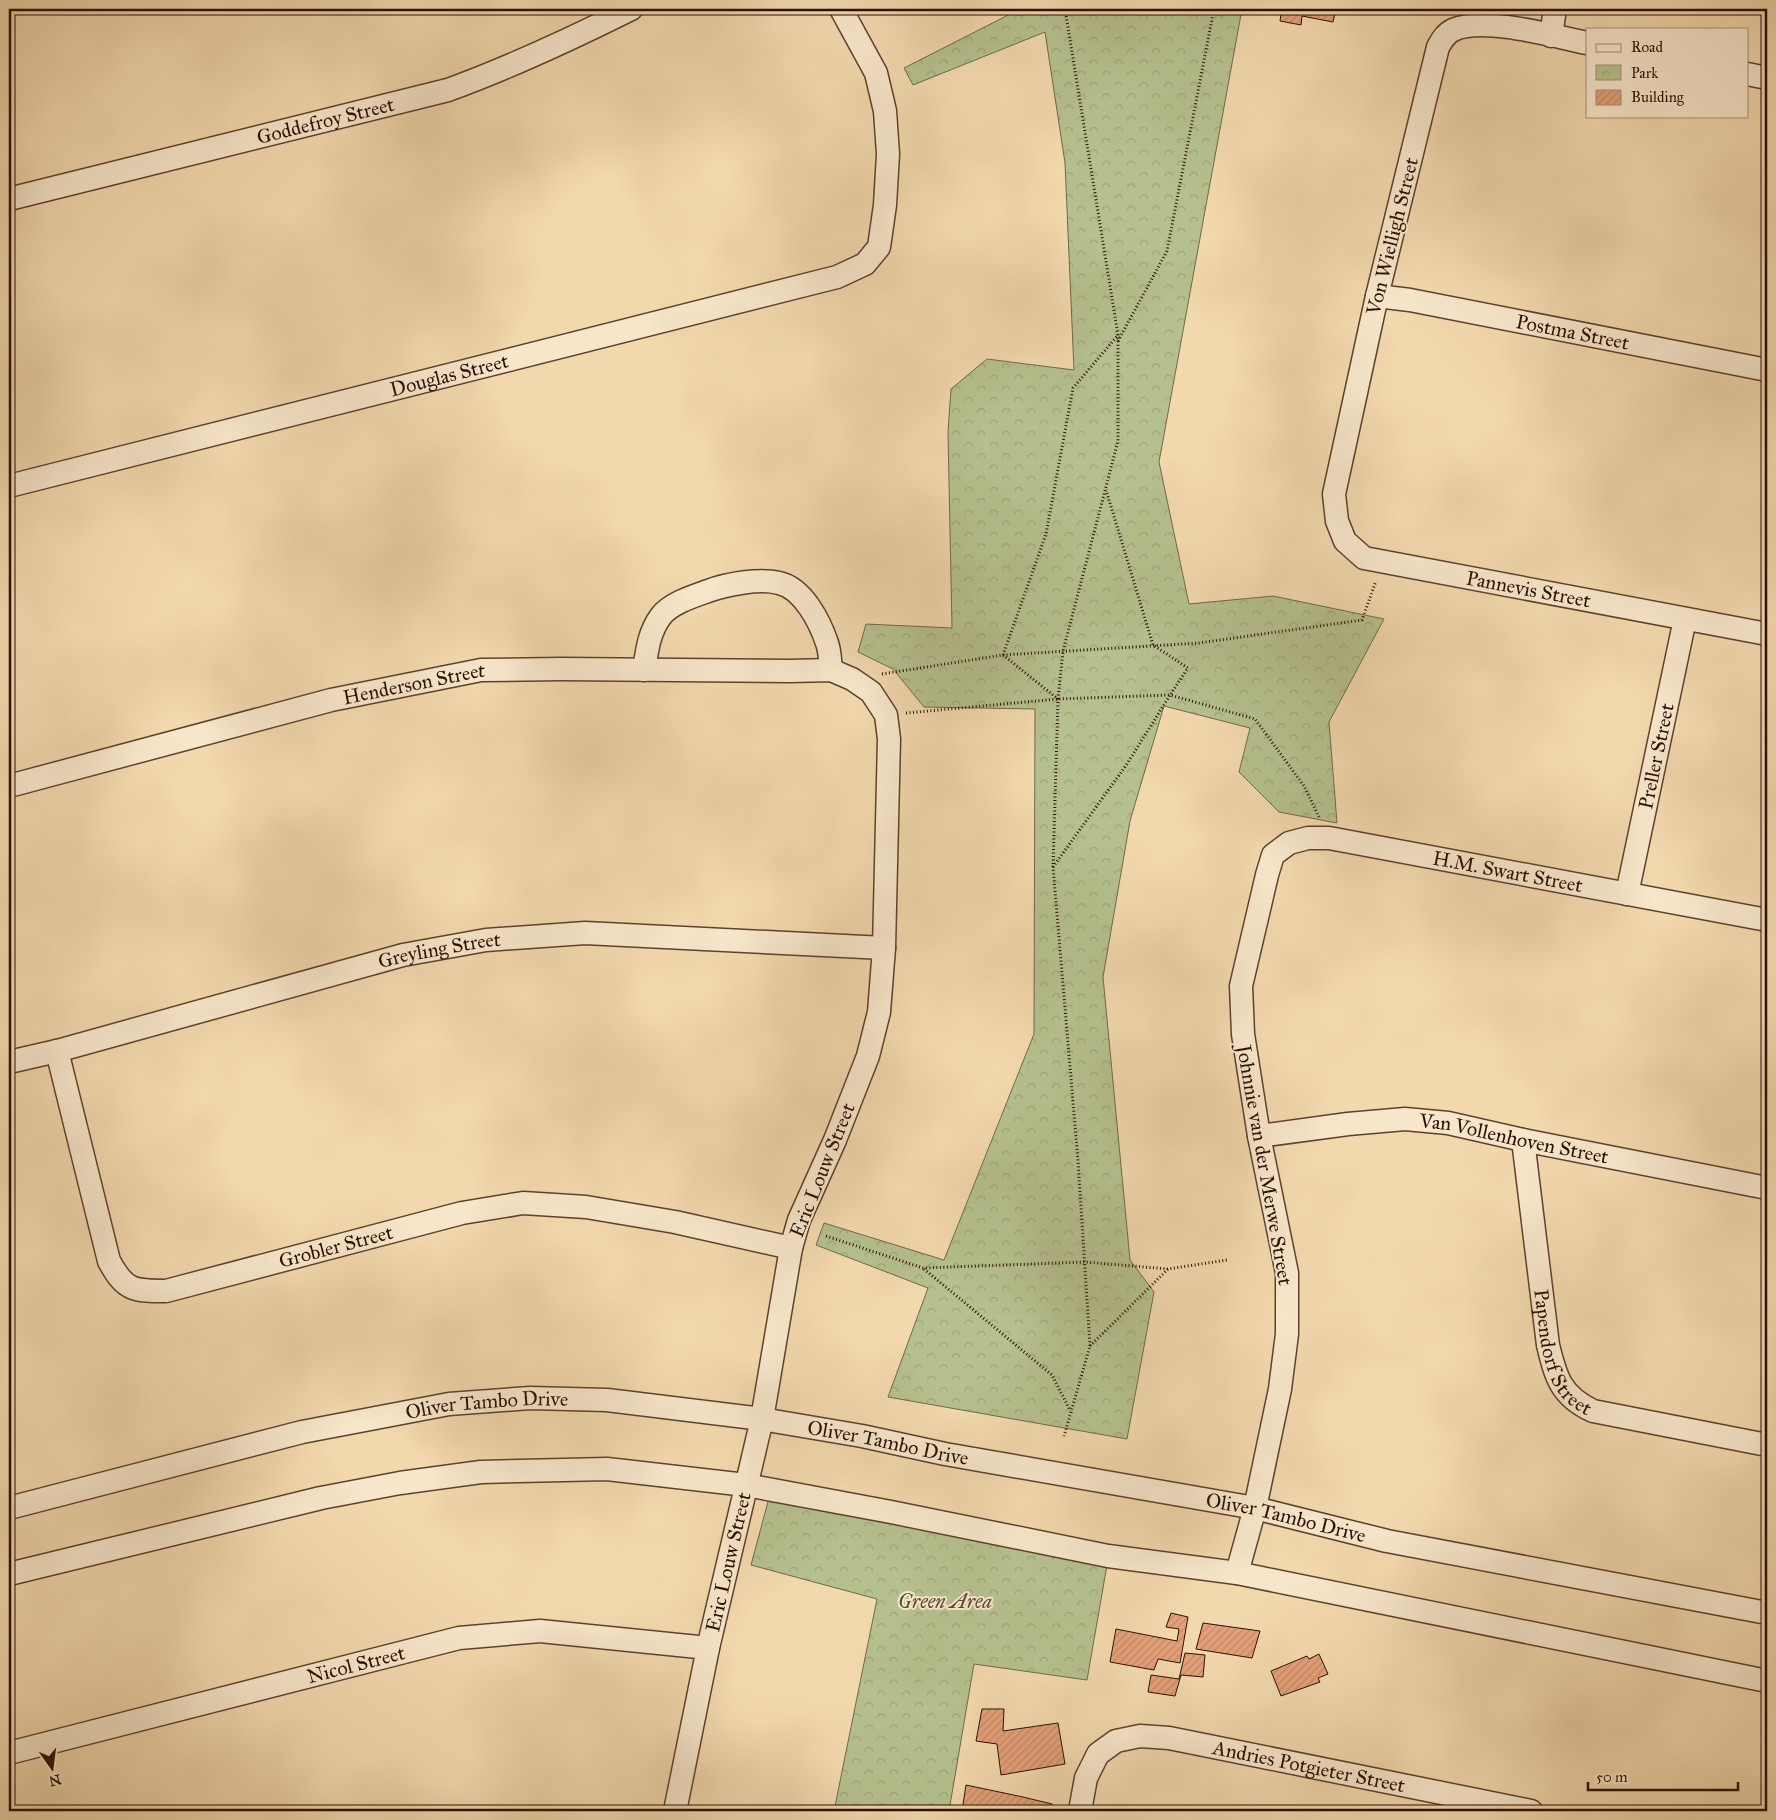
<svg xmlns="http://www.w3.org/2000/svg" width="1776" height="1820" viewBox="0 0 1776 1820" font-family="'IM FELL Great Primer',serif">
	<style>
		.park { fill: url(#park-crowns); stroke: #70684a }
		.building { fill: url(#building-hatch); stroke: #2b0f05 }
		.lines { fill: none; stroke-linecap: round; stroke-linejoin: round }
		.minor-casing { stroke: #5d412f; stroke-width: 25 }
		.path { stroke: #2b0f05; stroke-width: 3; stroke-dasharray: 1 2.5; stroke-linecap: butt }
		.minor { stroke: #f7e6ca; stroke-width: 22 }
		.labels { text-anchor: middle; stroke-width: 4; stroke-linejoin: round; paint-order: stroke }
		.street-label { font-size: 20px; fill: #2b0f05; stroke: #f7e6ca }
		.park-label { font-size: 20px; font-style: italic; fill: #5b4d35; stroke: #f7e6ca }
	</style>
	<defs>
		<pattern id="park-crowns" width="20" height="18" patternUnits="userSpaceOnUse" patternTransform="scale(1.25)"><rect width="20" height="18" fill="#b5c08e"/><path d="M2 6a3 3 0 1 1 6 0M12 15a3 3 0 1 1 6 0" fill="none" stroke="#9ca479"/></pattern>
		<pattern id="building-hatch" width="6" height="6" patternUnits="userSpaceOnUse" patternTransform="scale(1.25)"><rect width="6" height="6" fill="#e4a179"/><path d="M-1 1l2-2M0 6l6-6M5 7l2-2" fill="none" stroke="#c48967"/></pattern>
	</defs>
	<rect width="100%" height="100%" fill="#f2d8ad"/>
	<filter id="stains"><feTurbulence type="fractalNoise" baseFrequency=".004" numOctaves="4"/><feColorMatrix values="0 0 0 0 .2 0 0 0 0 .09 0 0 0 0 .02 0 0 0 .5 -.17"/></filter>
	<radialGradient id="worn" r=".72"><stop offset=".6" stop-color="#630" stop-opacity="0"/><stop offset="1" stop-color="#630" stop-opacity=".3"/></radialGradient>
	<g class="park">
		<polygon points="1020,9 1242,9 1159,462 1189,604 1273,596 1384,619 1329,722 1337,823 1279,812 1239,772 1250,728 1164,706 1130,821 1103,977 1130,1260 1154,1292 1127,1439 888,1397 928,1288 816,1245 824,1223 944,1260 1034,1034 1035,709 924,707 893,669 858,652 866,624 952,628 948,432 951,389 987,359 1074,370 1065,163 1045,32 913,85 904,68"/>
		<polygon points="769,1498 1107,1565 1087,1680 974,1664 949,1811 834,1811 877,1599 751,1565"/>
	</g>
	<g class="building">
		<polygon points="1259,9 1336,9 1333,22 1302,16 1301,25 1280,21 1281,14"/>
		<polygon points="1171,1613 1188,1617 1180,1663 1158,1659 1154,1670 1110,1662 1116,1629 1177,1641 1179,1629 1166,1627"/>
		<polygon points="1203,1623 1260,1631 1252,1658 1196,1649"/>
		<polygon points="1185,1653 1205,1655 1203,1677 1181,1675 1175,1696 1148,1692 1151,1675 1179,1679"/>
		<polygon points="1319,1654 1328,1674 1318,1678 1320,1682 1281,1696 1271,1671 1307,1656 1309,1659"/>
		<polygon points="982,1709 1004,1709 1003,1731 1058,1723 1065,1764 1001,1775 997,1744 976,1741"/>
		<polygon points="966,1785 1023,1797 1052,1804 1050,1811 962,1811"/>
	</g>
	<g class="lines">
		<g class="minor-casing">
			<g id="minor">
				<polyline points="1551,36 1555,9"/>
				<path id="s1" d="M1587,43C1553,36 1484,16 1453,30C1445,34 1442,40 1438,47L1377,296L1334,494L1337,521L1345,541L1364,558L1767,634"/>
				<polyline points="1747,74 1767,78"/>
				<path id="s2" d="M9,199L448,90C511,67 571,39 631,9"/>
				<path id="s3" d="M1377,296L1410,300L1767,370"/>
				<path id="s4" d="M9,486L837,277L865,264L879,247L885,205L888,154L885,111L876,73L841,9"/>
				<path d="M644,670C647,650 649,632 661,616C671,603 694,596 708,591C727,584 760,578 779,583C803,588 820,622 827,643C830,651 830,661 831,670"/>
				<path id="s5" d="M9,786L331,700L481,670L561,669L790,671L831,670L852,679L871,692L886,715L889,739L884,948L879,1012L868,1056L835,1140L799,1220L791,1248L762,1419L708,1648L675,1811"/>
				<path id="s6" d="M1627,894L1685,619"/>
				<path id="s7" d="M57,1051L109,1261C125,1291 134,1291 166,1291L462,1213L523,1203L586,1207L675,1222L791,1248"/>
				<path id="s8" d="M9,1062L57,1051L403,955L486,940L585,933L884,948"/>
				<path id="s9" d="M1259,1136L1348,1124L1405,1119L1448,1123L1523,1140L1767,1188"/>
				<path id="s10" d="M1523,1140L1548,1345C1556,1378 1561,1396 1593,1411L1767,1445"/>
				<path id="s11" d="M9,1508L302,1432L449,1404L530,1398L607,1400L762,1419L862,1436L945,1454L1255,1508L1387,1541L1767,1613"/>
				<path id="s12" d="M1237,1573L1255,1508L1280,1389L1287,1334V1273L1259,1136L1243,1034L1241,986L1267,875L1273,855L1289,843L1308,838H1329L1767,920"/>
				<polyline points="9,1574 321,1498 400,1483 481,1472 607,1469 746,1485 891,1512 1108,1556 1237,1573 1767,1681"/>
				<path id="s13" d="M9,1753L459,1638L540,1631L708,1648"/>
				<path id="s14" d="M1080,1811L1086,1778L1098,1754L1116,1741L1140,1736L1169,1738L1531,1811"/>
			</g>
		</g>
		<g class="path">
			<polyline points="1118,341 1167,251 1214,9"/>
			<polyline points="1003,655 1058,699 1053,867 1078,1161 1090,1346 1064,1436"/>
			<polyline points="1003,655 1199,643 1362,620 1376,581"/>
			<polyline points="882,674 1003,655 1046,534 1073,388 1118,335 1065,9"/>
			<polyline points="1058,699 1063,651 1118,441 1118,335"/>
			<polyline points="906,713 1058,699 1170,695 1188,668 1153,645 1106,490"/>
			<polyline points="1053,867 1127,764 1170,695 1255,719 1304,786 1319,817"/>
			<polyline points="826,1236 923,1268 1085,1262 1168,1269"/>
			<polyline points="924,1269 1052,1375 1070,1410"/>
			<polyline points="1090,1346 1168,1269 1227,1260"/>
		</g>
		<use href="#minor" class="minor"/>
	</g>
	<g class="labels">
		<g class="street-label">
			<text dy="7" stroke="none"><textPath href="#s2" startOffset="326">Goddefroy Street</textPath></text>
			<text transform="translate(1392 236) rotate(-76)" y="7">Von Wielligh Street</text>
			<text dy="7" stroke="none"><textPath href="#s3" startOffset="199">Postma Street</textPath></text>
			<text dy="7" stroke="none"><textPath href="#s4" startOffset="454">Douglas Street</textPath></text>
			<text dy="7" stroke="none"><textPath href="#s1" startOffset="860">Pannevis Street</textPath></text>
			<text dy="7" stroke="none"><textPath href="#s5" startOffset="418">Henderson Street</textPath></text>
			<text dy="7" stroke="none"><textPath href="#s6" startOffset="141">Preller Street</textPath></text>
			<text dy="7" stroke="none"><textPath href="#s12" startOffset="974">H.M. Swart Street</textPath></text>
			<text dy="7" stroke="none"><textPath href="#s8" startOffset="445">Greyling Street</textPath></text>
			<text dy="7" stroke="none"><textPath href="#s9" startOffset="258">Van Vollenhoven Street</textPath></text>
			<text transform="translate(1265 1165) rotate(80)" y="7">Johnnie van der Merwe Street</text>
			<text transform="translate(822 1170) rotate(-68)" y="7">Eric Louw Street</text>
			<text dy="7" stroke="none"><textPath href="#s7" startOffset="462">Grobler Street</textPath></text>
			<text dy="7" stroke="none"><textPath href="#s10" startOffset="219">Papendorf Street</textPath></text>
			<text dy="7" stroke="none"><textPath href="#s11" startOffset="490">Oliver Tambo Drive</textPath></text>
			<text dy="7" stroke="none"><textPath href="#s11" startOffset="895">Oliver Tambo Drive</textPath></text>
			<text dy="7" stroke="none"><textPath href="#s11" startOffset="1300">Oliver Tambo Drive</textPath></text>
			<text transform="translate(728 1562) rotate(-77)" y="7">Eric Louw Street</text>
			<text dy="7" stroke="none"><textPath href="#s13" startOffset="358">Nicol Street</textPath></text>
			<text dy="7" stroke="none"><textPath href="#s14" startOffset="279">Andries Potgieter Street</textPath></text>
		</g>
		<g class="park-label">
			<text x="945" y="1608">Green Area</text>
		</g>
	</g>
	<rect width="1776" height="1820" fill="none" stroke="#f2d8ad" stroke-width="30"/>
	<rect x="10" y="10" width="1756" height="1800" fill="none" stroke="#2b0f05" stroke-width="2.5"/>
	<rect x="15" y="15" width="1746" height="1790" fill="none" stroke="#2b0f05"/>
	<rect x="1586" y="28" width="162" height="90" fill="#f7e6ca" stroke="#a5907b"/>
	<rect x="1596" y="44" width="25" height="8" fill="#f7e6ca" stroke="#a5907b"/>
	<text x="1631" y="52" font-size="15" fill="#2b0f05">Road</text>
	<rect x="1596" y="65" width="25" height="15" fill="url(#park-crowns)" stroke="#a5907b"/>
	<text x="1631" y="78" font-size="15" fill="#2b0f05">Park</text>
	<rect x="1596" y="90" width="25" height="15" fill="url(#building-hatch)" stroke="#a5907b"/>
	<text x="1631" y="102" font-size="15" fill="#2b0f05">Building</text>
	<g transform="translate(52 1768) rotate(166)" stroke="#f7e6ca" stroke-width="4" paint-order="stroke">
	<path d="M0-4L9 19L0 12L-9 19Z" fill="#2b0f05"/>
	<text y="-8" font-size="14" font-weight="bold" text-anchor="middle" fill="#2b0f05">N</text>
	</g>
	<path d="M1588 1782v8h150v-8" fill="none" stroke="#2b0f05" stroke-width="2.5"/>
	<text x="1596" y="1782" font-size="15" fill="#2b0f05" stroke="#f7e6ca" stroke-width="4" paint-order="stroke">50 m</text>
	<rect width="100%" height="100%" filter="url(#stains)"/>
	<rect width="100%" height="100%" fill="url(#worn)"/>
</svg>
